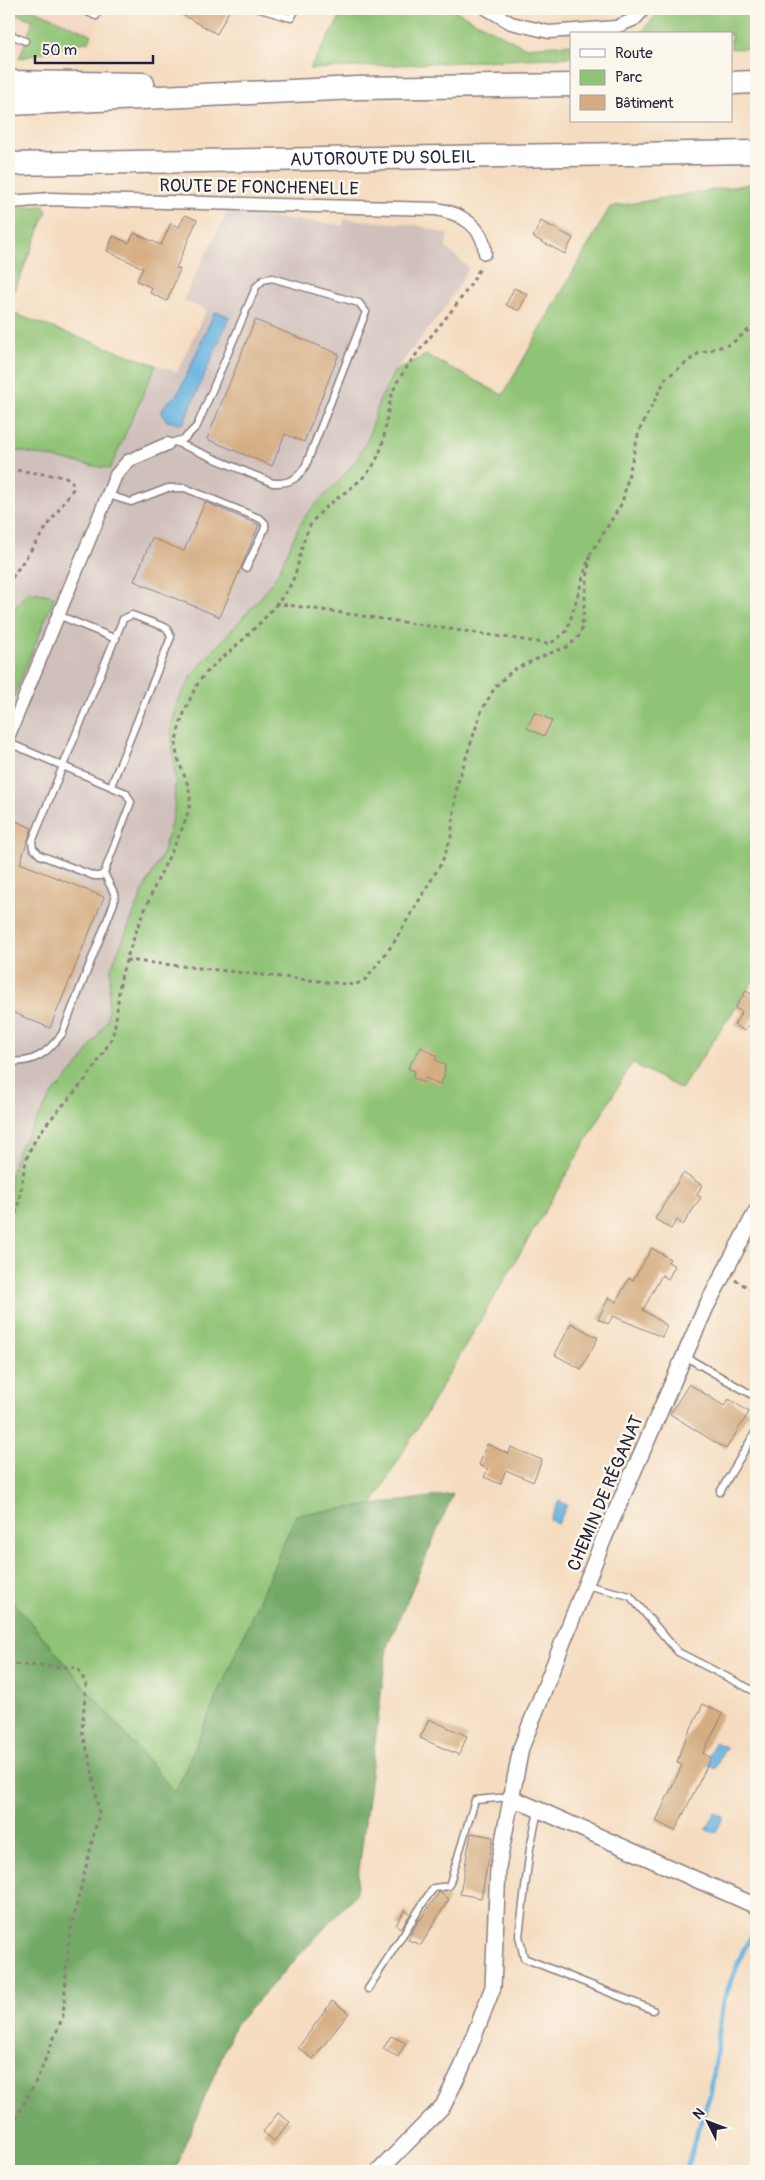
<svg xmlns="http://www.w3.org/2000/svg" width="765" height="2180" viewBox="0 0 765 2180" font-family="Pangolin,sans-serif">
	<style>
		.built { fill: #f4d3c0 }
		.industrial { fill: #d0c0bc }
		.green { fill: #8fc375; stroke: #587258 }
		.forest { fill: #73a966; stroke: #4a6650 }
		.water { fill: #67b4e0; stroke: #446b8e }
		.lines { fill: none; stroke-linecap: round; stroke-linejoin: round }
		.stream { stroke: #67b4e0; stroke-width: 5 }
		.building { fill: #d5ad83 }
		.service-casing { stroke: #8c7f7e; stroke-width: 9 }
		.minor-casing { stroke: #8c7f7e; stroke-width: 15 }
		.tertiary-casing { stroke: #8c7f7e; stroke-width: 18 }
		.motorway-casing { stroke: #8c7f7e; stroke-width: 25 }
		.path { stroke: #8c7f7e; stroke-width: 3; stroke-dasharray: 4 4; stroke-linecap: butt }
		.service { stroke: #fff; stroke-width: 6 }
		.minor { stroke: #fff; stroke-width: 12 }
		.tertiary { stroke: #fff; stroke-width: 15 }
		.motorway { stroke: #fff; stroke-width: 22 }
		.labels { text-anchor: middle; stroke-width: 5; stroke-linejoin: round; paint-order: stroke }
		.street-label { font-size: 18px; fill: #22223b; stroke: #fbf7ec }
	</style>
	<rect width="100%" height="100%" fill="#fbf7ec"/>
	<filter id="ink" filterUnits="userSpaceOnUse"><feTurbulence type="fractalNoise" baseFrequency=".02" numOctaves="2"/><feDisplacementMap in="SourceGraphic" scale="10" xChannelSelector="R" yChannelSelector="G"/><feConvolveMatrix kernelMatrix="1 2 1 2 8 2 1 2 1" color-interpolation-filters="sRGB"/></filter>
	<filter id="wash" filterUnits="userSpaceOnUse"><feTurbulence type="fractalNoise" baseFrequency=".0096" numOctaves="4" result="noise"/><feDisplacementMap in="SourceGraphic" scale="20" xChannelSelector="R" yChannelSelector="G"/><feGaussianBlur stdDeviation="1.12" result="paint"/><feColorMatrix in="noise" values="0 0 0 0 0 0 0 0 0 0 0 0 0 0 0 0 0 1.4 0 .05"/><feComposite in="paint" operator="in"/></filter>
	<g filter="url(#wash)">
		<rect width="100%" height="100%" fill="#f5dcc0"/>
		<polygon class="built" points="9,9 108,9 89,41 12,56 9,55"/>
		<polygon class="industrial" points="229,208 241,215 343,225 344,219 417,225 448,235 446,248 469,268 445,308 394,372 378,404 369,436 357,459 297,530 278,573 261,597 175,778 174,812 162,855 145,887 111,968 107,1020 82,1061 52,1095 18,1150 9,1180 9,449 110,469 156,365 177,372 206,310 183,300"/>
		<g class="green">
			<polygon points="9,9 32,9 92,35 89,41 19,59 33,20 9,12"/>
			<polygon points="345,9 452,9 524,47 571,44 571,57 309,69"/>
			<polygon points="661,9 756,9 756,48 731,49 731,34 640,34"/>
			<polygon points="756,183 756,977 681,1089 632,1063 372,1505 296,1515 175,1793 9,1597 9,1180 18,1150 52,1095 82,1061 107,1020 111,968 145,887 162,855 174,812 175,778 171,728 178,701 194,672 261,597 278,573 297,530 309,511 341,479 357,459 369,436 378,404 394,372 426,355 503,395 610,207"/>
			<polygon points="43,206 47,211 9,304 9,208"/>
			<polygon points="9,312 156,365 110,469 9,449"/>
			<polygon points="28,591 55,596 9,708 9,615"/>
		</g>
		<polygon class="forest" points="453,1494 387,1647 356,1894 235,2025 174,2171 9,2171 9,1597 175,1793 296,1515"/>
		<g class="water">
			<polygon points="218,312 228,316 229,318 184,422 180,424 167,421 162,413 163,407 179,392 214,313"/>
			<polygon points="559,1501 567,1505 558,1524 550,1520"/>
			<polygon points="715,1742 726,1747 715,1768 705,1763"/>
			<polygon points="715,1813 724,1817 715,1833 708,1831 707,1829"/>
		</g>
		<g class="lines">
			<polyline class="stream" points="685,2171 711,2091 723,2002 743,1951 756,1928"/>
		</g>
		<g id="blocks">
			<g class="building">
				<polygon points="172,9 230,9 217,34"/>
				<polygon points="185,215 197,220 176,268 180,269 167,301 150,293 152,288 137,281 143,268 107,251 113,236 129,243 134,233 161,245 171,223 179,227"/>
				<polygon points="541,221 573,238 565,254 533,237"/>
				<polygon points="514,288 527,294 519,311 506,305"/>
				<polygon points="255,320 339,354 304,442 285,434 272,466 207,439"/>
				<polygon points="205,502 259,525 220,617 134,581 152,538 184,551"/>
				<polygon points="535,712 552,721 544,736 527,728"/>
				<polygon points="9,818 32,828 20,863 104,897 50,1028 9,1011"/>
				<polygon points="746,991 756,997 756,1021 752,1018 745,1031 734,1025 742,1012 735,1008"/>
				<polygon points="421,1047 437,1056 435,1060 445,1065 444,1077 439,1085 426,1078 423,1083 412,1077 415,1071 408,1068"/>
				<polygon points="683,1173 702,1185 697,1195 701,1197 683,1225 677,1220 671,1229 655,1219"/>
				<polygon points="652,1248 670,1259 668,1262 675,1266 668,1279 662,1275 643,1310 667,1326 662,1337 613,1316 608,1324 598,1319 609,1297 616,1302 629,1278 633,1280"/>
				<polygon points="571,1323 598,1338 581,1369 555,1355"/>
				<polygon points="689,1384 724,1406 729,1399 749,1412 726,1449 670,1414"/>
				<polygon points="487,1444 509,1454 511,1447 542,1460 533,1482 506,1470 500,1484 484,1477 488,1469 479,1465"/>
				<polygon points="703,1704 723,1714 703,1753 711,1758 675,1831 656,1821 682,1765 677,1763 681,1749"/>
				<polygon points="429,1719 467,1736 459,1755 420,1738"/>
				<polygon points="471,1833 493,1837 481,1898 460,1894"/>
				<polygon points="439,1892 449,1899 421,1945 408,1940 419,1919 420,1920"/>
				<polygon points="405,1910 410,1914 401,1928 396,1925"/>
				<polygon points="332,2001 349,2013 313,2059 298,2048"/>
				<polygon points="391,2036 406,2043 398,2057 383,2049"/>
				<polygon points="278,2113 290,2122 274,2141 263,2132"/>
			</g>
		</g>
	</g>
	<g filter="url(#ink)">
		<use href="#blocks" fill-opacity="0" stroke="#8c7f7e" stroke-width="1"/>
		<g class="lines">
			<g class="service-casing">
				<g id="service">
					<polyline points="81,9 96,16"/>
					<polyline points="260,9 291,18 296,9"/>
					<polyline points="9,34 25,41"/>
					<path d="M167,444L184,439L197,426L256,287L263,280L272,278L359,303L366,312L306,465C298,479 289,484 273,483L175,442"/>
					<polyline points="108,495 131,502 168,488 185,488 261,519 265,523 265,528 246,568"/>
					<polyline points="58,615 116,639"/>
					<path d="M9,743L126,793L131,802L104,873L115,895L114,903L62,1034C47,1053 34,1064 9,1061"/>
					<polyline points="104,873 100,876 94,876 40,855 33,848 32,842 123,619 132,615 167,628 171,637 111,786"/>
					<polyline points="684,1356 756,1397"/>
					<polyline points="720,1492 756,1431"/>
					<polyline points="586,1585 630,1596 678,1652 756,1692"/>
					<polyline points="538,1811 530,1848 519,1936 524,1958 653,2010"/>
					<polyline points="368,1989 429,1894 434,1888 449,1886 475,1800 510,1797"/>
				</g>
			</g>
			<g class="minor-casing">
				<g id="minor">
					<polyline points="487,9 511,23 549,32 616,27 635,19 644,9"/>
					<path d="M9,202L50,199L436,209C461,213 484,227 485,253"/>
					<polyline points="9,735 116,475 128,461 167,444"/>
				</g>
			</g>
			<g class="tertiary-casing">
				<g id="tertiary">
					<polyline points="510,1797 756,1906"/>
					<polyline points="379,2171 443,2106 462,2067 493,1987 498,1867 521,1748 604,1538 706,1307 756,1212"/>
				</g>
			</g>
			<g class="motorway-casing">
				<g id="motorway">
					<polyline points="9,82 143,84"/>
					<polyline points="731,83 756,82"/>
					<polyline points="9,104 357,88 571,85"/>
					<path id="s1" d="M9,164L756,152"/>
				</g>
			</g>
			<g class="path">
				<polyline points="9,469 66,477 72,482 73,489 9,582"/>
				<polyline points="590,555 622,503 639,431 666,378 699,353 731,344 756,324"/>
				<polyline points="275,603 550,644 567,631 588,561"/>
				<polyline points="126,960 355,985 366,979 393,944 442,862 451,837 457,785 481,712 495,687 513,670 543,656 569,646 581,634 590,554"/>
				<path d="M9,1228C25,1203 18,1170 33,1144C50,1114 82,1089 99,1060C104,1051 112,1040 114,1030C119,1008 117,986 125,964C133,938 144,911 155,886C166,861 181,836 189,809C195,786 176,767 176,745C177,726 188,703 196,687C205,670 222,659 235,647C250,634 277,606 288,589C301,569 299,541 313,521C329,499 359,488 374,464C390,438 383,405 399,379C424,339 460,308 481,266"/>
				<polyline points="735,1280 756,1292"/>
				<polyline points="9,1660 13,1664 78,1668 86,1684 82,1731 92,1769 99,1813 69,1937 63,2016 39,2075 9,2131"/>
			</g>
			<use href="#service" class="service"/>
			<use href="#minor" class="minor"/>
			<use href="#tertiary" class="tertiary"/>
			<use href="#motorway" class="motorway"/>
		</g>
	</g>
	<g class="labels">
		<g class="street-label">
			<text dy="6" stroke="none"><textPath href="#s1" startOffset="374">AUTOROUTE DU SOLEIL</textPath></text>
			<text transform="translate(259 187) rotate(1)" y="6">ROUTE DE FONCHENELLE</text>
			<text transform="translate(605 1493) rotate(-67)" y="6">CHEMIN DE RÉGANAT</text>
		</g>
	</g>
	<rect width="765" height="2180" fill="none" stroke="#fbf7ec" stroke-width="30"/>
	<rect x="570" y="32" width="162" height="90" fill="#fbf7ec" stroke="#a4a2a5"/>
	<rect x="580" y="49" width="25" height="8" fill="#ffffff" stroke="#a4a2a5"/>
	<text x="615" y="58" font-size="15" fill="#22223b">Route</text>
	<rect x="580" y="70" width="25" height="15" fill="#8fc375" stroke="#a4a2a5"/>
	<text x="615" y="82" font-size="15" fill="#22223b">Parc</text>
	<rect x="580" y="95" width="25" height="15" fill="#d5ad83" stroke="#a4a2a5"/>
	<text x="615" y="108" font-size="15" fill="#22223b">Bâtiment</text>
	<g transform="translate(708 2122) rotate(312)" stroke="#fbf7ec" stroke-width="4" paint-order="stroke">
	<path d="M0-4L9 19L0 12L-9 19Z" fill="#22223b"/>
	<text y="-8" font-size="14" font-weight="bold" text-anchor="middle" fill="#22223b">N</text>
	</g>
	<path d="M35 55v8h118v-8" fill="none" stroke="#22223b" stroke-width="2.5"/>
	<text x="42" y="55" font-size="15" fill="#22223b" stroke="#fbf7ec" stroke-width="4" paint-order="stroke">50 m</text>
</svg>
